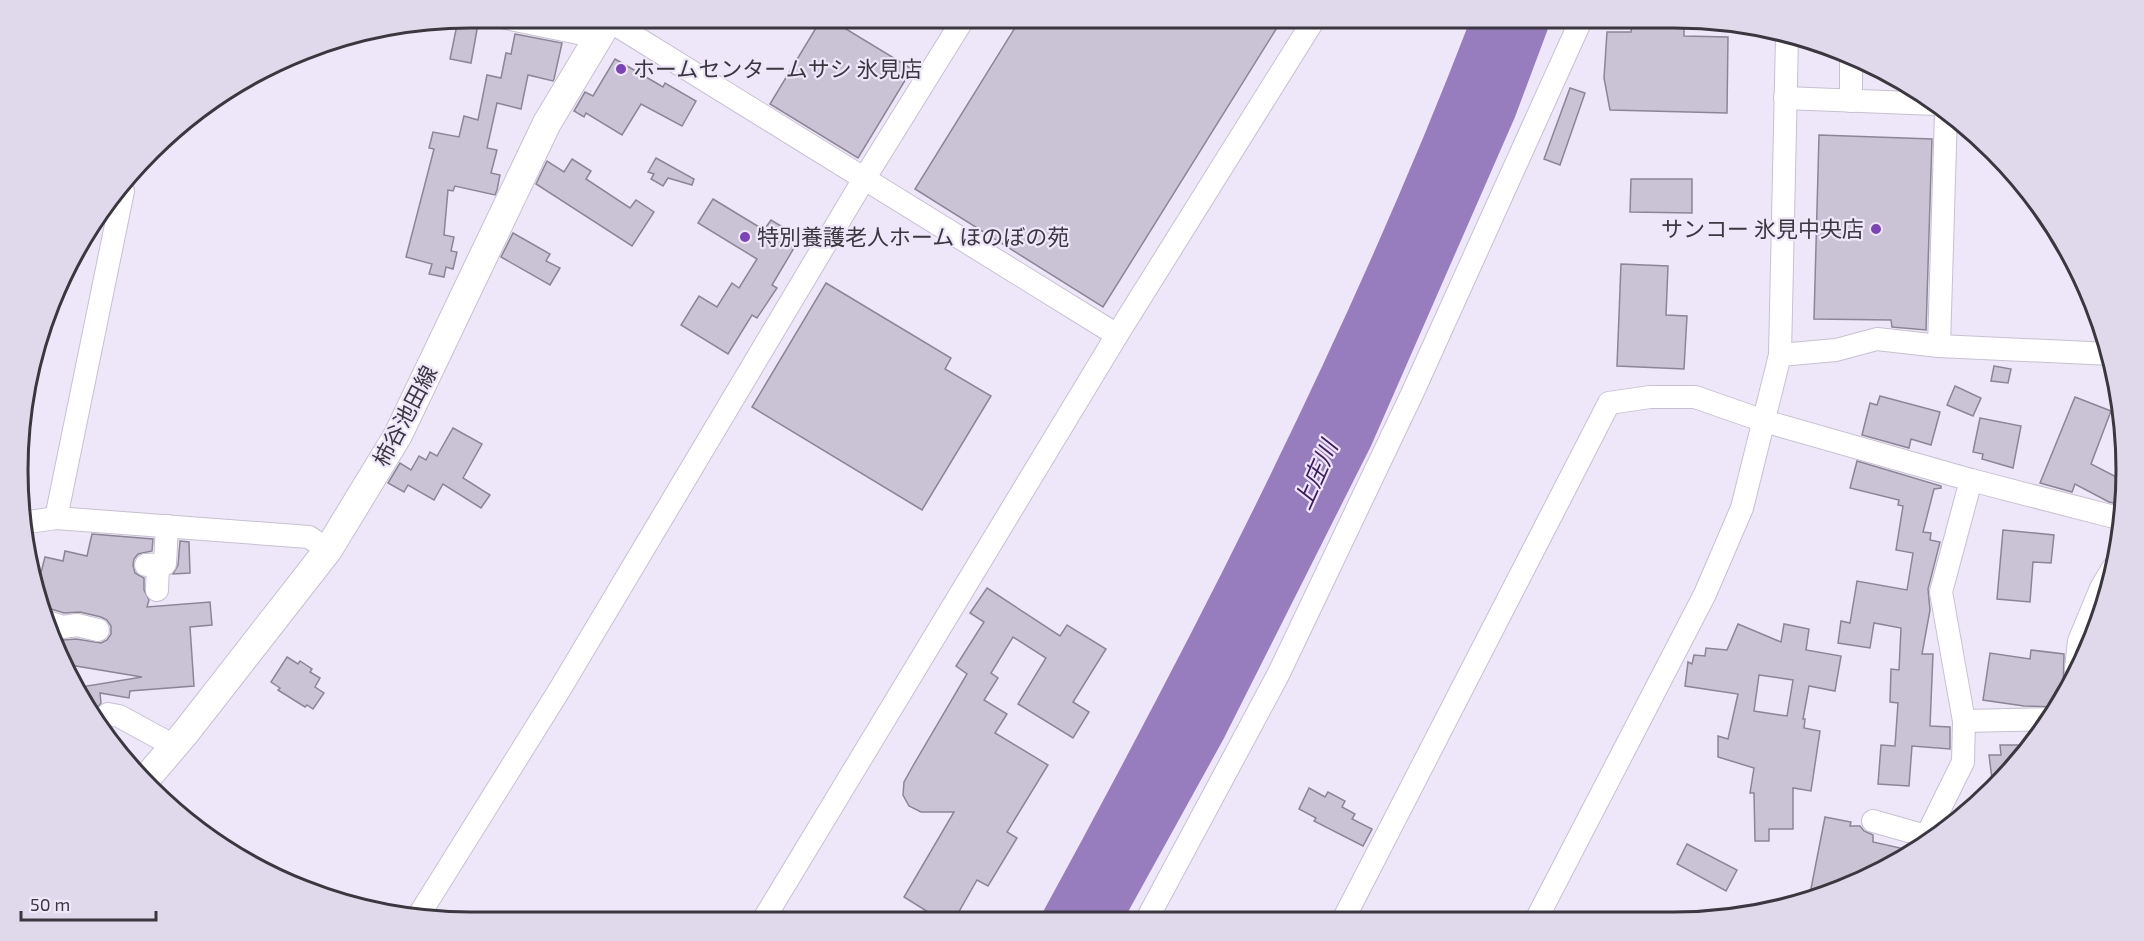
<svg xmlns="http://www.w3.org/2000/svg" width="2144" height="941" viewBox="0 0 2144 941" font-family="'Exo 2','Noto Sans JP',sans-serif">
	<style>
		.water { fill: #987dbe }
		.building { fill: #cac3d5; stroke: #8c8596; stroke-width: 1.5; fill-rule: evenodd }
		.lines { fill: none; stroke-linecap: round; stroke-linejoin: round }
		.minor-casing { stroke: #c7c0d2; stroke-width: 24 }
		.major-casing { stroke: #c7c0d2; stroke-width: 30 }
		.minor { stroke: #fff; stroke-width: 22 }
		.major { stroke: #fff; stroke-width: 28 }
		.poi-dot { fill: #7c42b9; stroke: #eee7fa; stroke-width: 2 }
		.labels { text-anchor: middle; stroke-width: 4.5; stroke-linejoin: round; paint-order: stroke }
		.poi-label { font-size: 22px; fill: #3a373f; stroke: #eee7fa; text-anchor: start }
		.street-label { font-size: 22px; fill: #3a373f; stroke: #eee7fa }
		.water-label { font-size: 24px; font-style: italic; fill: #3e1765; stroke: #eee7fa }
		.rim { fill: none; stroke: #3a373f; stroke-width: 3 }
	</style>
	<rect width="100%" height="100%" fill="#eee7fa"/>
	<path class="water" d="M1471,18H1552L1515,117L1371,446L1223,740L1123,921H1038C1198,628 1351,330 1471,18Z"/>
	<g class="building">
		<polygon points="822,18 828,18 912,69 858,158 770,104"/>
		<polygon points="1021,18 1283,18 1103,307 915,189"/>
		<polygon points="458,20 478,24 471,63 450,59"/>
		<polygon points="1632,23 1684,26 1684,36 1728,37 1727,113 1610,110 1604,78 1607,32 1631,32"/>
		<polygon points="515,34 562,43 554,79 553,81 528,75 521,109 497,103 487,148 497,150 491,173 500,175 497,190 495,195 455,186 453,191 448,190 444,235 454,237 451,251 457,252 453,269 446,267 444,277 429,274 432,264 406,257 434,149 429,148 433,132 459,137 464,116 478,120 487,75 501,78 506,53 511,54"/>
		<polygon points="615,59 658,84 663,87 665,83 696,101 682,126 641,104 622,135 586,113 584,117 574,111 585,92 593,96"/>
		<polygon points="1570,88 1585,93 1560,165 1544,159"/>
		<polygon points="1819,135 1932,139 1926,330 1892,327 1891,320 1814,319"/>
		<polygon points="656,158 694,179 692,185 668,178 663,186 651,179 654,174 648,172"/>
		<polygon points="572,159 591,171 586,179 630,208 636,200 654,212 632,246 536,184 547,161 564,172"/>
		<polygon points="1631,179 1692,179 1692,213 1630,212"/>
		<polygon points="713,199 764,230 771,220 786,229 782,235 790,240 788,244 794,248 772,285 777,288 757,318 752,315 728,354 681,325 699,296 717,307 732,283 739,288 757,259 698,223"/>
		<polygon points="513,233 550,254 546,261 560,268 550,285 501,257"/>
		<polygon points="1621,264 1668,266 1666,315 1687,316 1684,369 1617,366"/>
		<polygon points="826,283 951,358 945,369 991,396 922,510 752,407"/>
		<polygon points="1994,366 2011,369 2008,383 1991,381"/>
		<polygon points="1955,386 1981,398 1973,416 1947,405"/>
		<polygon points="1880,396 1940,412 1931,445 1911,439 1909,448 1862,435 1870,403 1877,405"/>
		<polygon points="2075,397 2111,411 2091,464 2124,481 2123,505 2109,502 2075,484 2072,492 2040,483"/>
		<polygon points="1980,418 2021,426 2013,468 1982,459 1983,454 1973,452"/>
		<polygon points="453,428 482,444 463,478 490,495 481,508 443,484 434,500 408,485 404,492 388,483 400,463 411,470 419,456 426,460 430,452 437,456"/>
		<polygon points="1857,461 1941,486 1941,488 1934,489 1923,532 1931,533 1930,540 1940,542 1928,589 1930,610 1922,654 1933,654 1930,726 1950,727 1950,749 1912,746 1909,786 1878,784 1881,745 1895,746 1898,703 1890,702 1891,669 1899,670 1901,628 1874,623 1870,648 1838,643 1841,621 1850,623 1857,581 1907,590 1913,553 1896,550 1903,506 1898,505 1899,500 1850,488"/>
		<polygon points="2003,530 2054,535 2051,563 2033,562 2030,602 1997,599"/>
		<polygon points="92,534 153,539 152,551 138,554 134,559 133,565 135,573 144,578 144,590 149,600 147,607 210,602 212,625 190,627 194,686 130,691 129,698 100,693 101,703 95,711 95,717 78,696 75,688 142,677 64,664 52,638 64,640 76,639 101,643 107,640 111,634 111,626 107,620 101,617 80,612 64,613 48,608 40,608 36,592 45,557 63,561 65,551 87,556"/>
		<polygon points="180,541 189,542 190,573 173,574 178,565"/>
		<polygon points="987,588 1060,636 1067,625 1106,649 1073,702 1089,712 1073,738 1018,704 1046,658 1013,637 991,673 998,678 984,700 1007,714 995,733 1048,765 1007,832 1017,838 988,886 977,880 953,922 944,922 904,897 954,812 921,812 909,806 903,795 904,782 914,764 967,674 956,666 984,622 970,613"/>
		<path d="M1738,624L1781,642L1784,624L1809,629L1806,650L1841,656L1835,691L1809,686L1803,719H1805L1804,728L1820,731L1811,791L1793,788V829H1769V841H1755L1754,793H1750L1754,768L1718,757V736L1728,739L1738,694L1685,686L1688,662L1692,664L1694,655L1705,656L1706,648L1727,650ZM1759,675L1793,680L1787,716L1754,711Z"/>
		<polygon points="2031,650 2064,654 2063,696 2057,707 2024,706 1983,700 1990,653 2030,659"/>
		<polygon points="287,657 298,664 300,661 312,669 310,672 320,678 315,687 324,693 313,709 307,705 305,707 278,690 280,688 271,682"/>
		<polygon points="2000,745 2029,745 1993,787 1989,755 2001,755"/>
		<polygon points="1309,788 1325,797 1328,792 1345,801 1342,807 1355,814 1352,819 1372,829 1363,846 1314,821 1316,818 1299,809"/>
		<polygon points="1825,817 1851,822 1850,826 1860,826 1864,831 1873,835 1873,842 1909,850 1847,888 1809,899"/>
		<polygon points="1687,844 1737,870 1726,891 1677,864"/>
	</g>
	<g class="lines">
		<g class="minor-casing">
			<g id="minor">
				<polyline points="506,18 598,37"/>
				<polyline points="608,20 1117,335"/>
				<polyline points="1785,98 1936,104"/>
				<polyline points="1851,101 1851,57"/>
				<polyline points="1939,346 1946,112"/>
				<polyline points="1780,355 1836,350 1877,339 1939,346 2111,354"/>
				<polyline points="56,518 123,191"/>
				<polyline points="22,523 56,518 309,537 328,550"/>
				<polyline points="146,565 165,564 167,526"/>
				<polyline points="157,590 158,564"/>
				<polyline points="44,621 63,627 77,625 98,630"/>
				<polyline points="2076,669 2079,641 2101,588 2113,568"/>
				<polyline points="108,714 119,716 174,746"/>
				<polyline points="1964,721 2051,719"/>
				<polyline points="1873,821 1926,836"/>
				<polyline points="1924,841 1963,762 1964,721 1941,592 1971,480"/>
				<polyline points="419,915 560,689 864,179 964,18"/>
				<polyline points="1343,920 1609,403 1650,397 1695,397 1764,421 1971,480 2122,519"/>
				<polyline points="1536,920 1705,594 1742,508 1780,355 1787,37"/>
				<polyline points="1146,921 1278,675 1412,394 1582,18"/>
				<polyline points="762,922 1117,335 1315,18"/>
			</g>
		</g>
		<g class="major-casing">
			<polyline id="major" points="146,779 186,732 328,550 398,435 547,123 610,18"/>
		</g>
		<use href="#minor" class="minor"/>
		<use href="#major" class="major"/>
	</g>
	<g class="poi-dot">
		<circle cx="621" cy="69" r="6"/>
		<circle cx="1876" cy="229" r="6"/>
		<circle cx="745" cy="237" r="6"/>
	</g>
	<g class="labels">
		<g class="poi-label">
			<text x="633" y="77">ホームセンタームサシ 氷見店</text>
			<text x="1864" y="237" text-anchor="end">サンコー 氷見中央店</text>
			<text x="757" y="245">特別養護老人ホーム ほのぼの苑</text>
		</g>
		<g class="street-label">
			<text transform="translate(405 416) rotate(-62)" y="8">柿谷池田線</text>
		</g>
		<g class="water-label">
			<text transform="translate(1316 475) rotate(-66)" y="8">上庄川</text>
		</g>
	</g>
	<path d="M0 0H2144V941H0ZM470 28H1674A442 442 0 0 1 2116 470V470A442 442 0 0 1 1674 912H470A442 442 0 0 1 28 470V470A442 442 0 0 1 470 28Z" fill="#e0d9eb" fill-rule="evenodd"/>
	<path class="rim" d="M470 28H1674A442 442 0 0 1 2116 470V470A442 442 0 0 1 1674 912H470A442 442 0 0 1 28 470V470A442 442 0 0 1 470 28Z"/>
	<path d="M21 911v9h135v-9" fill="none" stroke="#3a373f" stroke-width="3"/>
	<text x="30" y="911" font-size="18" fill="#3a373f" stroke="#eee7fa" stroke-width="4.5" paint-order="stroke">50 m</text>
</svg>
